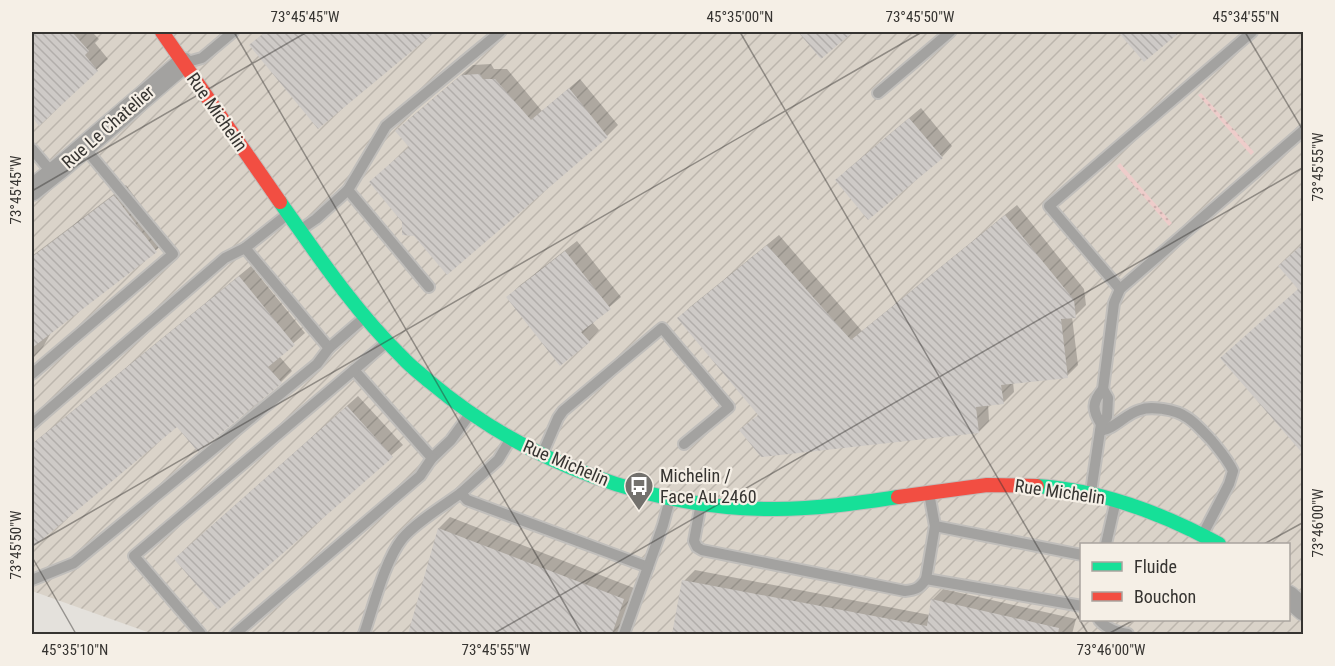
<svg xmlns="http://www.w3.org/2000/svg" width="1335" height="666" viewBox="0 0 1335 666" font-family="'Roboto Condensed',sans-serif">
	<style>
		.industrial { fill: url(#industrial-furrows); fill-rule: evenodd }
		.grass { fill: url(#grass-dots) }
		.shadow { fill: #0003 }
		.building { fill: url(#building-back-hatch) }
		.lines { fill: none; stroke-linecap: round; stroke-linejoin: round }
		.lane-casing { stroke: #c0bebb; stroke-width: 14 }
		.street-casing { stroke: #c0bebb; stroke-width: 24 }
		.fast-casing { stroke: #c0bebb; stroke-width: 16 }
		.jam-casing { stroke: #c0bebb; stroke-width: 16 }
		.lane { stroke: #a3a2a0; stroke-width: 10 }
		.street { stroke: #a3a2a0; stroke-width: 21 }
		.fast { stroke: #16e098; stroke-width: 14 }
		.jam { stroke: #f24e42; stroke-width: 14 }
		.ticks { fill: none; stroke: #363431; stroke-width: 1.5; stroke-opacity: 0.45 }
		.labels { text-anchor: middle; stroke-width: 4.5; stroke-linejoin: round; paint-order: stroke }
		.street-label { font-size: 18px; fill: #363431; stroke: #f5efe6 }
		.poi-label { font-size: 18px; fill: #363431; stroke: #f5efe6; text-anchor: start }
		.neatline { fill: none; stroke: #363431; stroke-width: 2 }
		.ticks-label { font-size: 15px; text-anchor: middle; fill: #363431 }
	</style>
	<defs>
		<pattern id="industrial-furrows" width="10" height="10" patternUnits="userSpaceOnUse" patternTransform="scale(1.5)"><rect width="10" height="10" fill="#dad3c9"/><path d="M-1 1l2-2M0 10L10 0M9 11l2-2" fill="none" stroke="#bcb6ad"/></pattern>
		<pattern id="grass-dots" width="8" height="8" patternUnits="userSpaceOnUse" patternTransform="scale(1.5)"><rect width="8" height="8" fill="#eeccca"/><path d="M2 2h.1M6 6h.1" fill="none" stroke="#cdb0ae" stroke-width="1.8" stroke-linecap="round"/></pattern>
		<pattern id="building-back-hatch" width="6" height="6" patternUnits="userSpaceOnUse" patternTransform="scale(1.5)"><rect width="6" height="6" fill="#cecac7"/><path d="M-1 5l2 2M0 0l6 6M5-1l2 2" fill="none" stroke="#b2aeab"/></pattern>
	</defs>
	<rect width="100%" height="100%" fill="#e4e1dc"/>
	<path class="industrial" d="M32,32H1303V634H153L32,591ZM1082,544H1288V620H1082Z"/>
	<g class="grass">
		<polygon points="1201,93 1254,152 1251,155 1198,95"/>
		<polygon points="1120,163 1172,223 1169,226 1117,166"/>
	</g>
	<g class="shadow">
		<polygon points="32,32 92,32 99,39 95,43 108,59 39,123 32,115"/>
		<polygon points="265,32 433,32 318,127 251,45"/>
		<polygon points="800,32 851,32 821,57"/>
		<polygon points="1120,32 1178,32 1144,60"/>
		<polygon points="491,64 494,69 507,69 542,111 580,79 618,125 607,136 447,273 371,182 410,146 408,120 473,65"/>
		<polygon points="921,108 952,146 942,157 837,180 848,169"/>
		<polygon points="126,185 167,240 156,250 52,331 43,347 32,359 32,256"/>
		<polygon points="1017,205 1084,289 1086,305 1075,316 1072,317 1078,365 1067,376 1013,382 1014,392 1003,403 988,404 989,421 978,432 759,414 679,318 690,307 779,235 862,331"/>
		<polygon points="577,241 621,297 592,322 599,330 589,341 508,297 519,286"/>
		<polygon points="251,266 305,333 279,356 292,371 281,382 198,450 177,425 32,546 32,444"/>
		<polygon points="358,396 403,445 218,608 187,548"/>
		<polygon points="450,517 634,588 618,634 410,634 439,528"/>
		<polygon points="695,570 930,615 932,600 943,589 1076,619 1072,634 674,634 684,581"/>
	</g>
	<g class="building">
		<polygon points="32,32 72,32 89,51 85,55 98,71 39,126 32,117"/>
		<polygon points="265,32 435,32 318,129 249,45"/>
		<polygon points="798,32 853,32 821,59"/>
		<polygon points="1118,32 1180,32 1144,62"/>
		<polygon points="480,74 483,79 495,79 531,120 569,88 608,137 447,275 414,236 402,235 402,222 369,182 409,147 395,131 461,75"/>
		<polygon points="909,118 943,158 868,220 835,180"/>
		<polygon points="114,195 157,252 32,348 32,257"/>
		<polygon points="1005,215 1074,300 1076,318 1061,319 1068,378 1001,385 1004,404 976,407 979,433 761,457 739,430 758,415 677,318 767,245 851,340"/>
		<polygon points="1304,243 1304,455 1220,358 1298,289 1278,266"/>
		<polygon points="565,251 611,309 581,332 590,342 560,366 506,297"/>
		<polygon points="239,276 295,345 268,367 282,383 198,452 177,427 32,548 32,444"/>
		<polygon points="347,406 393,457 218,610 174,559"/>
		<polygon points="438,528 624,599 612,634 408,634"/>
		<polygon points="682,580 927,626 931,599 1059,628 1058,634 672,634"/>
	</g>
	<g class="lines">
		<g class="lane-casing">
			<g id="lane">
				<polyline points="184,63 202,58 233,32"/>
				<polyline points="878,93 950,32"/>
				<polyline points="32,149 53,174"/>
				<polyline points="348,190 386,126 500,32"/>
				<polyline points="288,214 245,248 329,348 365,317"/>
				<polyline points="300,230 316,219 348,190 429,287"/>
				<polyline points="1120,289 1049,206 1252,32"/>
				<polyline points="387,342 354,370 432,458 451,440 470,414"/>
				<polyline points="32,374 173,254 84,147"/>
				<polyline points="32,424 225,258 245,248"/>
				<path d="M1101,424C1092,410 1092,402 1103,389L1114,303L1120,289L1304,130"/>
				<path d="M1100,431C1115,429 1125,414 1140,410C1148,407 1155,408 1163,409C1187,412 1196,424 1212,441C1220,451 1228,460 1233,471L1229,484L1203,534"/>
				<polyline points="510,440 498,460 461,493 467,500 648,567 663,525 670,499"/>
				<polyline points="542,455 558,418 563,411 662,328 729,407 684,444"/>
				<polyline points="1091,492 1101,424 1107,417 1108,398 1103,389"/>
				<polyline points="929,493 935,526 1082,555"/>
				<path d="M701,503L694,541L697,547L702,550L905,591C916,590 920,588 926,579"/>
				<polyline points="935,526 926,579 1082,606"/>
				<polyline points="1106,544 1116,500"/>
				<polyline points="32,580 74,563 317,364 329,348"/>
				<path d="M1099,620C1107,629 1116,632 1128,634"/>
				<polyline points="201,634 134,556 354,370"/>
				<polyline points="235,634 420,476 432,458"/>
				<path d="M364,634C373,608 385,560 402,539C415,523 443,506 461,493"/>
				<polyline points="624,634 648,567"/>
			</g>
		</g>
		<g class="street-casing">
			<g id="street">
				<polyline points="32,190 61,167 183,63"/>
				<polyline points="1288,596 1304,610"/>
			</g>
		</g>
		<g class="fast-casing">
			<g id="fast">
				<path d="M280,202C318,256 355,311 403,358C411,367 421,374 430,382C525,462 652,510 776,509C817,509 858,503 898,497"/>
				<path d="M1037,486C1102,490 1162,513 1219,544"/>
			</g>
		</g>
		<g class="jam-casing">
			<g id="jam">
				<polyline points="162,32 280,202"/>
				<polyline points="898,497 987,485 1037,486"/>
			</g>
		</g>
		<use href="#lane" class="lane"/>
		<use href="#street" class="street"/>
		<use href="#fast" class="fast"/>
		<use href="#jam" class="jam"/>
	</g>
	<path class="ticks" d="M234,32L582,634M740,32L1088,634M1245,32L1304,132M32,191L307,32M1264,544L1304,522M32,546L922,32M32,557L76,634M493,634L1304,167M1108,634L1134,620"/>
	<defs>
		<g id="bus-pin" transform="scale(1.5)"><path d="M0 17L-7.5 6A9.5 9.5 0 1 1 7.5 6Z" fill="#73716d" stroke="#f5efe6"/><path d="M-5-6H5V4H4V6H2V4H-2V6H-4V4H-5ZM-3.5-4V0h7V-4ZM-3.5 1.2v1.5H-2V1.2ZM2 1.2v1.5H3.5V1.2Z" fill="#fff"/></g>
	</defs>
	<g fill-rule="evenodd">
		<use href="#bus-pin" x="639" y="486"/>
	</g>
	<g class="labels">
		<g class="street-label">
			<text transform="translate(217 112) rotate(55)" y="6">Rue Michelin</text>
			<text transform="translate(108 127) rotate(-41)" y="6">Rue Le Chatelier</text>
			<text transform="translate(566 463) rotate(23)" y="6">Rue Michelin</text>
			<text transform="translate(1060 492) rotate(8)" y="6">Rue Michelin</text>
		</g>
		<g class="poi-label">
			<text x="660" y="482">Michelin /<tspan x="660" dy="21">Face Au 2460</tspan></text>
		</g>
	</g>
	<rect width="1335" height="666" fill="none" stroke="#f5efe6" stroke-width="66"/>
	<rect x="1080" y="543" width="210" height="78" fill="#f5efe6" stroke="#a9a49e" stroke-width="1.5"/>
	<rect x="1092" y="562" width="30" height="9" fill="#16e098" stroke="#a9a49e" stroke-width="1.5"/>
	<text x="1134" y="573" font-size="18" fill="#363431">Fluide</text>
	<rect x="1092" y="592" width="30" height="9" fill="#f24e42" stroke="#a9a49e" stroke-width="1.5"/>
	<text x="1134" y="603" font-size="18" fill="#363431">Bouchon</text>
	<rect x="33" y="33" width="1269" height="600" class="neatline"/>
	<g class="ticks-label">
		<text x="305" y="22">73°45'45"W</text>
		<text x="740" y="22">45°35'00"N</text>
		<text x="920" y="22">73°45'50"W</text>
		<text x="1246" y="22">45°34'55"N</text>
		<text transform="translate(1318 167) rotate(-90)" y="5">73°45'55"W</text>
		<text transform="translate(16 190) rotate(-90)" y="5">73°45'45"W</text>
		<text transform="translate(1318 523) rotate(-90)" y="5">73°46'00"W</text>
		<text transform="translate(16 545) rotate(-90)" y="5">73°45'50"W</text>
		<text x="75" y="655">45°35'10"N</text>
		<text x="496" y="655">73°45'55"W</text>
		<text x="1111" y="655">73°46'00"W</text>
	</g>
</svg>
